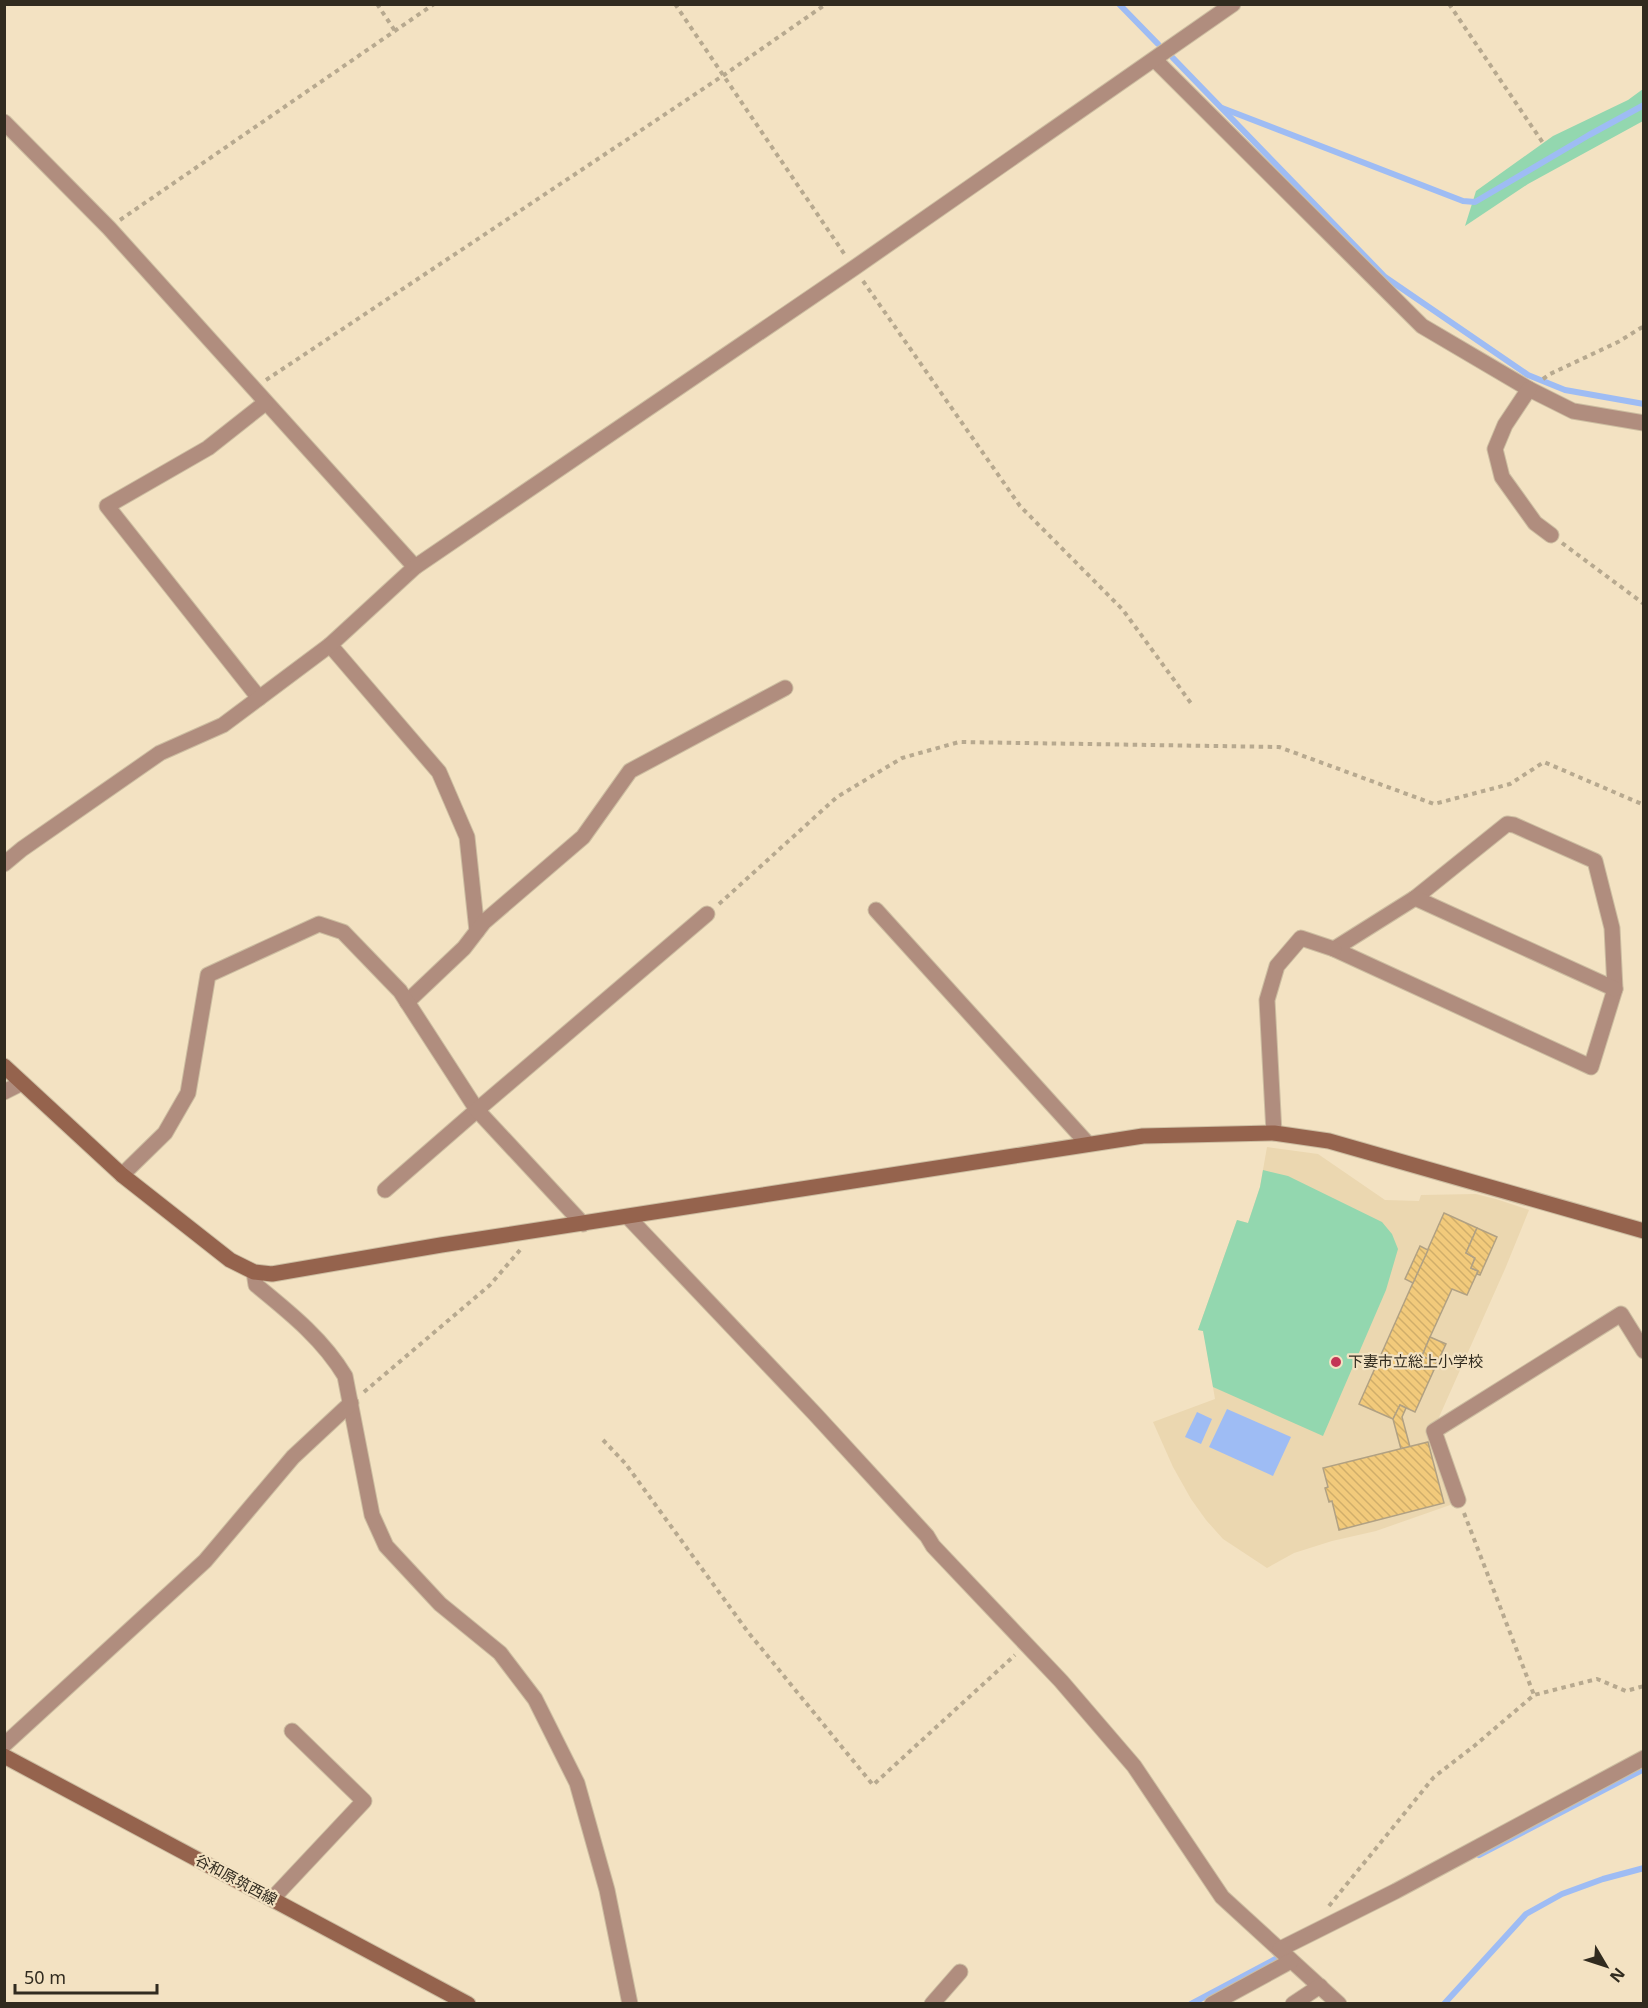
<svg xmlns="http://www.w3.org/2000/svg" width="1648" height="2008" viewBox="0 0 1648 2008" font-family="'Noto Sans','Noto Sans JP',sans-serif">
	<style>
		.built { fill: #ebd7b0 }
		.grass { fill: #93d7af }
		.water { fill: #9ebcf4 }
		.lines { fill: none; stroke-linecap: round; stroke-linejoin: round }
		.stream { stroke: #9ebcf4; stroke-width: 6 }
		.building { fill: url(#building-back-hatch); stroke: #b1a183; stroke-width: 1.5 }
		.street-casing { stroke: #ccbda1; stroke-width: 17 }
		.secondary-casing { stroke: #ccbda1; stroke-width: 17 }
		.path { stroke: #b7a98f; stroke-width: 4; stroke-dasharray: 4.5 4.5; stroke-linecap: butt }
		.street { stroke: #b08d7e; stroke-width: 15 }
		.secondary { stroke: #95634d; stroke-width: 15 }
		.poi-dot { fill: #c33456; stroke: #f3e2c2; stroke-width: 2 }
		.labels { text-anchor: middle; stroke-width: 4.5; stroke-linejoin: round; paint-order: stroke }
		.poi-label { font-size: 15px; fill: #312b1f; stroke: #f3e2c2; text-anchor: start }
		.street-label { font-size: 15px; fill: #312b1f; stroke: #f3e2c2 }
	</style>
	<defs>
		<pattern id="building-back-hatch" width="6" height="6" patternUnits="userSpaceOnUse" patternTransform="scale(1.5)"><rect width="6" height="6" fill="#f2ca7b"/><path d="M-1 5l2 2M0 0l6 6M5-1l2 2" fill="none" stroke="#d0ae6a"/></pattern>
	</defs>
	<rect width="100%" height="100%" fill="#f3e2c2"/>
	<polygon class="built" points="1267,1147 1318,1154 1385,1200 1419,1201 1421,1195 1476,1194 1496,1199 1529,1210 1505,1269 1436,1424 1453,1504 1376,1531 1332,1541 1294,1553 1267,1568 1223,1539 1206,1520 1191,1499 1173,1467 1153,1422 1215,1399 1206,1345 1203,1331 1198,1330 1237,1220 1248,1223 1260,1187"/>
	<g class="grass">
		<polygon points="1643,89 1643,121 1528,184 1465,226 1476,191 1553,136 1628,100"/>
		<polygon points="1263,1170 1288,1176 1382,1222 1392,1234 1398,1249 1386,1290 1323,1436 1213,1387 1203,1331 1198,1330 1237,1220 1248,1223 1260,1187"/>
	</g>
	<g class="water">
		<polygon points="1227,1409 1291,1437 1273,1476 1209,1447"/>
		<polygon points="1197,1412 1212,1419 1201,1444 1185,1437"/>
	</g>
	<g class="lines">
		<g class="stream">
			<polyline points="1119,4 1158,44"/>
			<polyline points="1173,58 1385,277 1528,375 1565,390 1644,404"/>
			<polyline points="1222,108 1463,201 1475,202 1589,135 1644,105"/>
			<polyline points="1479,1855 1644,1769"/>
			<polyline points="1191,2004 1283,1955"/>
			<polyline points="1444,2004 1526,1914 1562,1894 1603,1879 1644,1868"/>
		</g>
	</g>
	<g class="building">
		<polygon points="1444,1213 1477,1228 1466,1253 1475,1258 1471,1268 1478,1271 1467,1295 1452,1289 1430,1337 1422,1356 1437,1363 1415,1412 1400,1405 1393,1419 1359,1404"/>
		<polygon points="1477,1228 1497,1237 1480,1275 1477,1274 1478,1271 1471,1268 1475,1258 1466,1253"/>
		<polygon points="1420,1246 1428,1250 1413,1283 1405,1279"/>
		<polygon points="1430,1337 1446,1344 1437,1363 1422,1356"/>
		<polygon points="1400,1405 1406,1408 1402,1417 1410,1447 1401,1449 1393,1419"/>
		<polygon points="1428,1442 1444,1503 1339,1530 1332,1501 1329,1502 1325,1488 1328,1487 1323,1468"/>
	</g>
	<g class="lines">
		<g class="street-casing">
			<g id="street">
				<polyline points="1155,60 1422,326 1529,389 1573,411 1644,423"/>
				<polyline points="4,122 109,228 415,567"/>
				<polyline points="1529,389 1505,425 1495,449 1502,477 1535,523 1551,535"/>
				<polyline points="330,645 439,772 467,837 477,931"/>
				<polyline points="259,698 107,506 208,448 265,403"/>
				<polygon points="1507,824 1514,825 1595,861 1612,928 1615,989 1591,1067 1334,949 1415,898"/>
				<polyline points="4,864 22,849 160,753 223,725 330,645 415,567 854,268 1233,4"/>
				<polyline points="1415,898 1615,989"/>
				<polyline points="876,910 1088,1144"/>
				<polyline points="407,1002 464,948 484,922 583,837 630,771 785,688"/>
				<polyline points="4,1092 22,1083"/>
				<polyline points="1274,1133 1267,1000 1277,966 1301,938 1334,949"/>
				<polyline points="122,1175 165,1133 188,1093 208,975 319,924 343,932 400,991 477,1110 385,1190"/>
				<polyline points="628,1217 815,1414 927,1536 933,1546 1061,1681 1134,1766 1222,1897 1339,2004"/>
				<polyline points="583,1224 477,1110 707,914"/>
				<path d="M254,1272L256,1285C289,1312 323,1339 345,1376L372,1515L386,1546L440,1604L500,1653L535,1699L577,1783L607,1890L630,2004"/>
				<polyline points="1458,1500 1434,1431 1621,1314 1644,1351"/>
				<polyline points="4,1745 205,1561 293,1457 351,1403"/>
				<polyline points="272,1899 364,1801 292,1731"/>
				<polyline points="1280,1949 1396,1891 1644,1758"/>
				<polyline points="932,2004 960,1972"/>
				<polyline points="1212,2004 1291,1961"/>
				<polyline points="1293,2004 1320,1986"/>
			</g>
		</g>
		<g class="secondary-casing">
			<g id="secondary">
				<polyline points="4,1066 122,1175 230,1260 254,1272 272,1274 441,1245 1143,1136 1274,1133 1329,1141 1644,1231"/>
				<polyline points="4,1756 468,2004"/>
			</g>
		</g>
		<g class="path">
			<polyline points="377,4 395,31"/>
			<polyline points="675,4 845,255"/>
			<polyline points="1449,4 1543,143"/>
			<polyline points="120,220 434,4"/>
			<polyline points="863,281 1020,506 1123,610 1193,706"/>
			<polyline points="1543,379 1550,374 1618,342 1644,326"/>
			<polyline points="266,380 724,75 826,4"/>
			<polyline points="1562,543 1644,604"/>
			<polyline points="719,904 837,797 902,758 959,742 1279,747 1434,804 1510,784 1544,762 1644,805"/>
			<polyline points="364,1392 490,1285 520,1250"/>
			<polyline points="603,1440 625,1463 748,1632 873,1785 1015,1655"/>
			<polyline points="1464,1513 1534,1695"/>
			<polyline points="1329,1906 1434,1777 1473,1747 1534,1695 1597,1679 1626,1691 1644,1686"/>
		</g>
		<use href="#street" class="street"/>
		<use href="#secondary" class="secondary"/>
	</g>
	<circle class="poi-dot" cx="1336" cy="1362" r="6"/>
	<g class="labels">
		<g class="poi-label">
			<text x="1348" y="1367">下妻市立総上小学校</text>
		</g>
		<g class="street-label">
			<text transform="translate(236 1880) rotate(28)" y="5">谷和原筑西線</text>
		</g>
	</g>
	<rect width="1648" height="2008" fill="none" stroke="#312b1f" stroke-width="12"/>
	<g transform="translate(1606 1966) rotate(129)" stroke="#f3e2c2" stroke-width="4.5" paint-order="stroke">
	<path d="M0-4.5L10 22L0 15L-10 22Z" fill="#312b1f"/>
	<text y="-9" font-size="16" font-weight="bold" text-anchor="middle" fill="#312b1f">N</text>
	</g>
	<path d="M15 1984v9h142v-9" fill="none" stroke="#312b1f" stroke-width="3"/>
	<text x="24" y="1984" font-size="18" fill="#312b1f" stroke="#f3e2c2" stroke-width="4.5" paint-order="stroke">50 m</text>
</svg>
